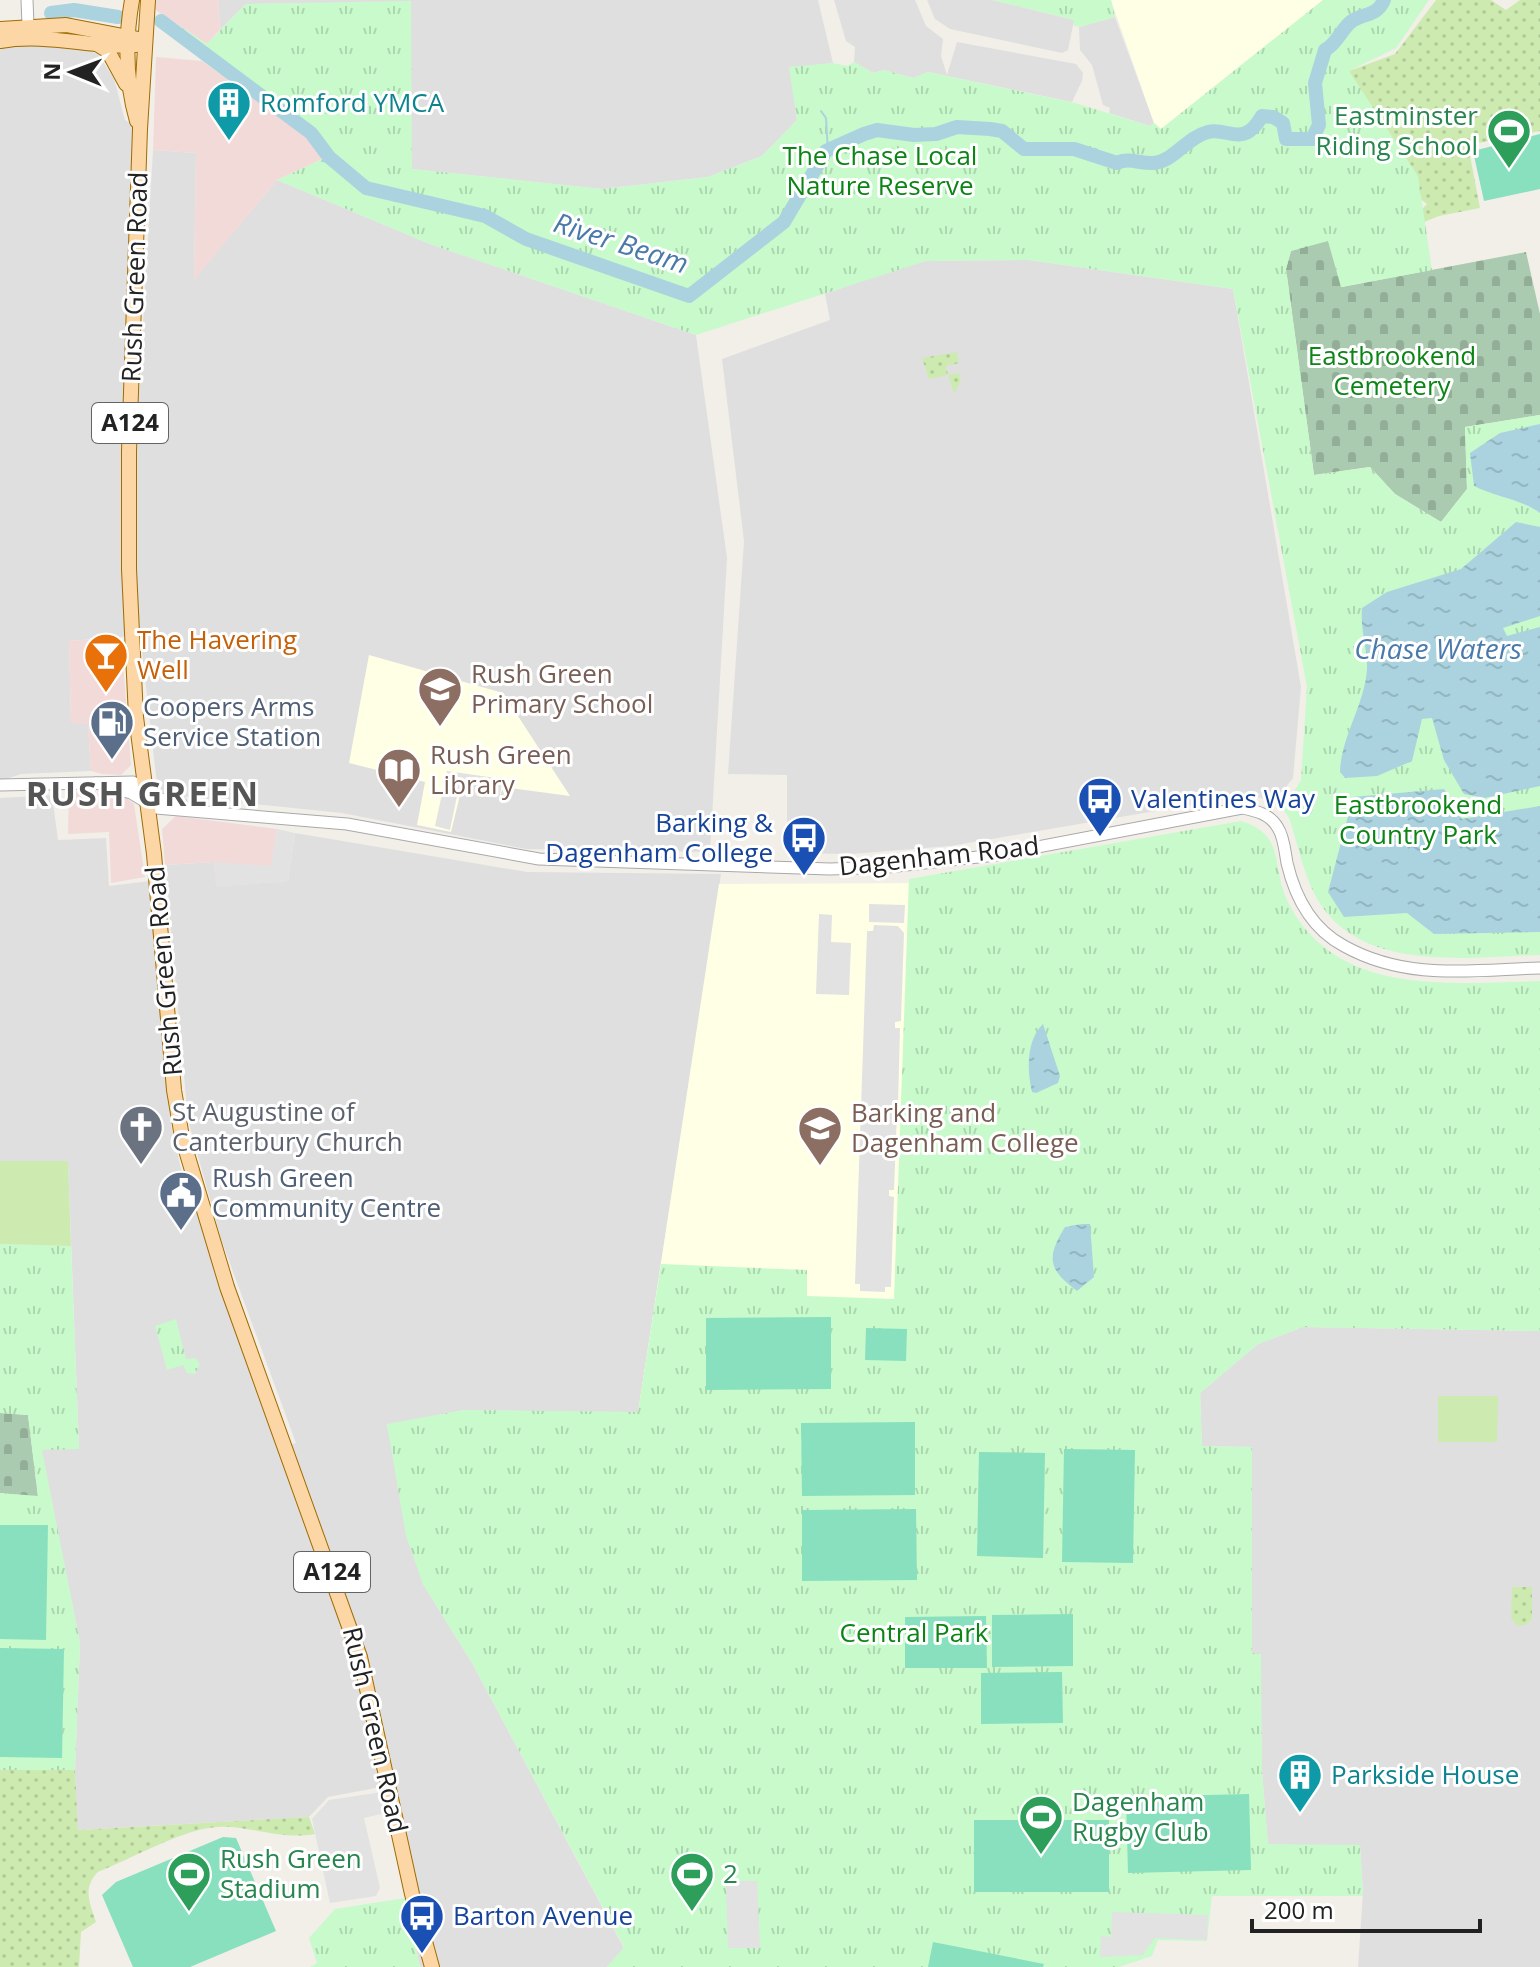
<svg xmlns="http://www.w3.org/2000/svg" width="1540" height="1967" viewBox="0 0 1540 1967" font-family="'Open Sans',sans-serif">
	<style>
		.residential { fill: #e0dfdf }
		.commercial { fill: #f2dad9 }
		.education { fill: #ffffe5 }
		.grass { fill: url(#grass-dots) }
		.cemetery { fill: url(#cemetery-stones) }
		.park { fill: url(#park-tufts) }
		.garden { fill: #cdebb0 }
		.pitch { fill: #88e0be }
		.parking { fill: #e2e2e2 }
		.water { fill: url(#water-ripples) }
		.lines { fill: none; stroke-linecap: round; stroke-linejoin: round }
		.stream { stroke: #aad3df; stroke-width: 2 }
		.river { stroke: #aad3df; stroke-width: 14 }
		.minor-casing { stroke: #a9a9a9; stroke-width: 13 }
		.major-casing { stroke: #a06b00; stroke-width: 16 }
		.minor { stroke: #fff; stroke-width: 11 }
		.major { stroke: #fcd6a4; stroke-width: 14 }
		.labels { text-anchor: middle; stroke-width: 6; stroke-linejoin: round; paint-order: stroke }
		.shield { fill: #fff; stroke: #646464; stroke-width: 2 }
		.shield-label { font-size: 24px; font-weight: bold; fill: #222 }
		.culture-label { font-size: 26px; fill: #0d838f; stroke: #fff; text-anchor: start }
		.leisure-label { font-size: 26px; fill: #27864d; stroke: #fff; text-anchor: start }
		.park-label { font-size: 26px; fill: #0c8416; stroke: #fff }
		.street-label { font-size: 26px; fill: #222; stroke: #fff }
		.food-label { font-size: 26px; fill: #c56008; stroke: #fff; text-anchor: start }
		.education-label { font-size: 26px; fill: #785e54; stroke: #fff; text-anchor: start }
		.service-label { font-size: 26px; fill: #4e5e75; stroke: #fff; text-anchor: start }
		.transit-label { font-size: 26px; fill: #164399; stroke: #fff; text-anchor: start }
		.worship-label { font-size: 26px; fill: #5b616d; stroke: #fff; text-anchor: start }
		.water-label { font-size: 28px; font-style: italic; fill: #4a7aab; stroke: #fff }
		.district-label { font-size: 34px; font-weight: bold; letter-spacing: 2px; fill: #555; stroke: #fff }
	</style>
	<defs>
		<pattern id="grass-dots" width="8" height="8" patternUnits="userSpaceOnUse" patternTransform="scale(2)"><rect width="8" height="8" fill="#cdebb0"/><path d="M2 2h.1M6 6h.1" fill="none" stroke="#b0c997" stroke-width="1.8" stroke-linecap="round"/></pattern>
		<pattern id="cemetery-stones" width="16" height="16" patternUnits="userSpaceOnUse" patternTransform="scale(2)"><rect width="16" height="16" fill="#aacbaf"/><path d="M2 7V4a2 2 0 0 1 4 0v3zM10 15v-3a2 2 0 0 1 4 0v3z" fill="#92ae96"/></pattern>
		<pattern id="park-tufts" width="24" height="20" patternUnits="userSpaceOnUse" patternTransform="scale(2)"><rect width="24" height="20" fill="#c8facc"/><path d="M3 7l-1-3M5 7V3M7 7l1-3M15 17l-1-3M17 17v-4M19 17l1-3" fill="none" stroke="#acd6af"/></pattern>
		<pattern id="water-ripples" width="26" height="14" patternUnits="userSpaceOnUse" patternTransform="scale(2)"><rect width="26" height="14" fill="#aad3df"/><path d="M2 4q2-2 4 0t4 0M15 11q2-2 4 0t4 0" fill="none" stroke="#92b5bf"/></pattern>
	</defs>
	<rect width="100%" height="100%" fill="#f2efe9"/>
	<g class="residential">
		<polygon points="218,0 818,0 833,63 790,68 797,120 762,156 708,177 602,189 411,169 411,2 246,4 220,30"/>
		<polygon points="834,0 915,0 926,26 943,39 941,56 947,75 957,42 1076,64 1083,73 1082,81 1072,102 928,72 913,78 884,70 873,73 854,62 855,47 846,41"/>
		<polygon points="927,0 992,0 1074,20 1068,50 1062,53 950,29 935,19"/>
		<polygon points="1115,17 1154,123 1150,126 1109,113 1110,108 1103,105 1092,65 1080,50 1079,27"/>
		<polygon points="26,43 86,49 98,54 114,79 125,120 140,129 131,636 69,641 71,722 88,723 91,771 21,774 0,781 0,47"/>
		<polygon points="153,150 196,153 194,279 277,180 430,244 696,335 727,558 710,852 526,849 342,813 158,794 137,606 135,461"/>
		<polygon points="1029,260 1233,289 1301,687 1293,778 1274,802 1250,795 950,846 851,854 787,853 787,775 728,774 744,541 722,359 830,320 825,294 918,261"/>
		<polygon points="52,795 58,840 106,838 109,886 150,881 171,1125 180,1165 278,1448 296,1443 221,1239 188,1120 165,865 214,862 218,886 288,881 295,833 527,872 721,874 638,1413 464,1410 387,1425 423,1584 472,1663 624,1948 607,1967 420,1967 381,1787 328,1797 309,1817 77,1830 75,1770 80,1643 41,1449 79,1448 68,1162 0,1161 0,798"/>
		<polygon points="1303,1327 1540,1331 1540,1967 1358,1967 1363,1892 1360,1845 1268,1845 1262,1772 1260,1654 1252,1654 1251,1447 1202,1446 1200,1393 1258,1344"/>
	</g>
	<g class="commercial">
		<polygon points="148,0 218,0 220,30 207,44 148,5"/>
		<polygon points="156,57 202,61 305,136 327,157 277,180 194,280 196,153 153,150"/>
		<polygon points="121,637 131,765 121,775 102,774 91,771 88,724 71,723 69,641"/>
		<polygon points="69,790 125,797 134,804 145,877 111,883 109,832 68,834"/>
		<polygon points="176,816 277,829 269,882 216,887 213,862 165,865 162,829"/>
	</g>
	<g class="education">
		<polygon points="1111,0 1323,0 1161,129 1154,123"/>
		<polygon points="369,655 503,693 570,796 503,787 499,799 461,791 451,832 417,825 425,782 349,763"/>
		<polygon points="946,883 960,1405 638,1413 719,884"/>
	</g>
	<g class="grass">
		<polygon points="1436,0 1491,0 1506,10 1520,0 1540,0 1540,131 1468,145 1480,208 1439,216 1402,231 1427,204 1414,194 1349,71 1395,54"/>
		<polygon points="957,352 959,363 946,366 948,375 959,373 961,381 954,394 948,375 929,379 922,358"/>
		<polygon points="1512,1587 1532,1587 1532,1619 1526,1625 1517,1626 1511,1618"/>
		<path d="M0,1770H75L78,1830L309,1817L315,1834C275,1841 244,1822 209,1828C179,1832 128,1860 98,1872C82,1888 90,1903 96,1922L81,1932L79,1967H0Z"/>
	</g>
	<g class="cemetery">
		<polygon points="1328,240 1342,287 1526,252 1540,314 1540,415 1465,427 1467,489 1441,522 1395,494 1370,467 1314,475 1286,269 1291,251"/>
		<polygon points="0,1406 1,1413 28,1415 38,1497 0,1493"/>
	</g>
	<g class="park">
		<polygon points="992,0 1111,0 1115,17 1079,27 1073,25 1074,20"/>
		<path d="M1323,0H1429L1396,48L1349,71L1418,176L1432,270L1341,287L1328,241L1291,251L1286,269L1314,475L1370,467L1395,494L1441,522L1467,489L1465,427L1540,415V955C1464,957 1352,975 1312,889C1302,867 1297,841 1289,818L1283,809L1301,780L1307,687L1233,289L1029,260L926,261L696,335L430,244L277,180L331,155C304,112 204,50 160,18V13L207,44L246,4L411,1L412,169L602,189L708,177L762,156L797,120L789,67L833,63L847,66L854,62L873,73L884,70L913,78L928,72L1075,103L1150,126L1154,123L1161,129Z"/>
		<path d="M1241,821C1286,835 1271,865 1287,900C1334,998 1451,983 1540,981V1331L1303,1327L1258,1344L1200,1393L1202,1446L1252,1447V1653L1261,1654L1262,1772L1268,1844L1360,1845L1363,1896H1212L1207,1941L1158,1940L1152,1956L1119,1967H607L624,1947L472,1663L423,1584L406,1536L387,1424L464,1410L638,1412L661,1264L807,1270V1296L894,1299L909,879Z"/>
		<polygon points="0,1244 71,1246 79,1449 42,1450 80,1643 75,1770 0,1770 0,1493 38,1496 28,1415 0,1413"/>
		<polygon points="176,1319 186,1359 195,1358 200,1364 195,1374 187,1373 183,1365 167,1370 155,1326"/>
		<polygon points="405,1898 420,1967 310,1967 317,1963 309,1938 335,1909"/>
	</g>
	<g class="garden">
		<polygon points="0,1161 68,1161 71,1246 0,1244"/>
		<polygon points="1438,1396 1498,1396 1497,1442 1438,1442"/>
	</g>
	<g class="pitch">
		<polygon points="1540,134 1540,189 1484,201 1473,151"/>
		<polygon points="831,1317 831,1389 706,1390 706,1318"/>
		<polygon points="866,1328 907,1329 906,1361 865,1360"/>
		<polygon points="915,1422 915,1495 802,1496 801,1423"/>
		<polygon points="1064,1449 1135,1450 1133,1563 1062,1562"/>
		<polygon points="979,1452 1045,1453 1043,1558 977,1556"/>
		<polygon points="916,1509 917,1580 802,1581 802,1510"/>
		<polygon points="0,1525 48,1525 46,1640 0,1639"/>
		<polygon points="1073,1614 1073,1666 992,1667 992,1615"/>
		<polygon points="986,1616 987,1668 905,1668 905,1617"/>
		<polygon points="0,1648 64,1649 62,1758 0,1757"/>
		<polygon points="1062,1672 1063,1723 981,1724 981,1673"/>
		<polygon points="1249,1794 1251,1870 1128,1873 1126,1797"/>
		<rect x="974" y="1820" width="135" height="72"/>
		<polygon points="223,1837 236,1838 276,1931 190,1967 133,1967 102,1895 116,1882"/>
		<polygon points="933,1942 1044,1964 1043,1967 928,1967"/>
	</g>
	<g class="parking">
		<polygon points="447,771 503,779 499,800 458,791 450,830 435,826"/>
		<polygon points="277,829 295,833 288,881 216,887 214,862 271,866"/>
		<polygon points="869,904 905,905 904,923 869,922"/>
		<polygon points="819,914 832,915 831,942 851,943 849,995 816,994"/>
		<polygon points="874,925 898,926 904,933 901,1021 895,1022 895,1028 900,1028 898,1105 893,1106 893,1113 897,1113 894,1190 889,1190 889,1196 894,1197 891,1287 885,1287 885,1292 860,1291 860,1284 855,1284 867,931 873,931"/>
		<polygon points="382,1792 385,1813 364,1818 380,1888 376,1896 330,1903 312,1819 329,1800"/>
		<polygon points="726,1881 757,1881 760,1948 728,1948"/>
		<polygon points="1112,1912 1208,1915 1207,1940 1155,1938 1142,1955 1100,1957 1101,1936 1111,1937"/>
	</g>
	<g class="water">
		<path d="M1540,424V513C1521,499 1496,497 1474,486L1470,453L1500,433Z"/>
		<path d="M1516,522L1540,527V616L1503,628L1507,636L1540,627V786L1485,798L1464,794L1444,760L1432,718L1422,719L1412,761L1377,776L1345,778L1340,772C1341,737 1364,706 1367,670C1368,650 1360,630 1362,608L1387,592L1461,569Z"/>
		<polygon points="1444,789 1462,819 1540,806 1540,932 1434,934 1407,913 1344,917 1328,892 1353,797"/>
		<path d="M1043,1024L1060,1076L1058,1083L1036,1093L1032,1092C1027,1071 1026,1040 1043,1024Z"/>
		<path d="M1082,1224H1090L1094,1277L1077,1291C1048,1269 1046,1258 1065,1227Z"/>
	</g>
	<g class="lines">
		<g class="stream">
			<polyline points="821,111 826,118 828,151"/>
			<polyline points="322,161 335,162"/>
		</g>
		<g class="river">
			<polyline points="51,13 74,10 118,17"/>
			<path d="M161,21L311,133L329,157L366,188L485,216L526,239L689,296L784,222L826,151L864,134L877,130L914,135L936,134L957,127L990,129L1002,131L1024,149H1074L1117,163C1129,157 1140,164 1154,163C1174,161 1187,137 1208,132C1229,127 1243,149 1262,116L1273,117L1283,123L1286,139H1312L1319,125L1315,83L1325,50C1338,43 1341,29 1352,21C1365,13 1377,16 1384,0"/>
		</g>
		<g class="minor-casing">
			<g id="minor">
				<polyline points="27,0 28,25"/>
				<path d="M96,783L131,793L156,808L347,824L539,859L830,869L888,867L996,855L1242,808C1257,811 1270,814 1278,828C1284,837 1285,852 1287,863C1295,897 1312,929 1344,946C1407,981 1471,970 1540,968"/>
				<polyline points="0,785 133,782 156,798 181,803"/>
			</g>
		</g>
		<g class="major-casing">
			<g id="major">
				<path d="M132,0C125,40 126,83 137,121"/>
				<polyline points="148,0 140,129 129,451 129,569 136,717 154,854 174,1090 182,1137 227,1287 360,1657 412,1894 432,1967"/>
				<polyline points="0,29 66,25 144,40"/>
				<path d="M0,41C52,32 98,51 144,44"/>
				<polyline points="97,44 108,51 126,84"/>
			</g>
		</g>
		<use href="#minor" class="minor"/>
		<use href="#major" class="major"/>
	</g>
	<defs>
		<g id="building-pin" transform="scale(2.3)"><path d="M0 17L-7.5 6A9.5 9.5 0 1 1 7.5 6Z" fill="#0f9aa8" stroke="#fff"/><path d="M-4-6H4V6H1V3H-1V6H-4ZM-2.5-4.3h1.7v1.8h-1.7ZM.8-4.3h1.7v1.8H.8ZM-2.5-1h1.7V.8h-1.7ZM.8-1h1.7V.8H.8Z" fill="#fff"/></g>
		<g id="stadium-pin" transform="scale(2.3)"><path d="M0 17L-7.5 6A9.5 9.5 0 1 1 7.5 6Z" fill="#2e9e5b" stroke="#fff"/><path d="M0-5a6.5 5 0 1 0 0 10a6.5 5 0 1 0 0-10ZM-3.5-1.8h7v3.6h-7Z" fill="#fff"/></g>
		<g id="bar-pin" transform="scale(2.3)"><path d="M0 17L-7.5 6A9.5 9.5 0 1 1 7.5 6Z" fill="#e8710a" stroke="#fff"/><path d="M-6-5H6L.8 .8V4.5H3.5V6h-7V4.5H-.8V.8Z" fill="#fff"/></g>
		<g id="school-pin" transform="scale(2.3)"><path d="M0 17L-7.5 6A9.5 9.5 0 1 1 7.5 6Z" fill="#8d6e63" stroke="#fff"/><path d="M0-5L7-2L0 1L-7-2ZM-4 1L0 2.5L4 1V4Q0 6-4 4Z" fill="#fff"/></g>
		<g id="fuel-pin" transform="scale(2.3)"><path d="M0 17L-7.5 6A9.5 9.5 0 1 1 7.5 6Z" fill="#5c6f8a" stroke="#fff"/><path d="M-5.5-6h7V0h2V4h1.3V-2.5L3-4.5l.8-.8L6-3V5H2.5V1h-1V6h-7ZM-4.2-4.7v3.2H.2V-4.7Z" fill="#fff"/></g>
		<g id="library-pin" transform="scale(2.3)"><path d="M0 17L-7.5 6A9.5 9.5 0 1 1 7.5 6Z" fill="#8d6e63" stroke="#fff"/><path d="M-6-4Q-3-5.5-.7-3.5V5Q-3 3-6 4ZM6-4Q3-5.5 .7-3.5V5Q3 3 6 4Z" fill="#fff"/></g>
		<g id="bus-pin" transform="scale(2.3)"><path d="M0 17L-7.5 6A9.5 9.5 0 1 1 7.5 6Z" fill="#1a4fb4" stroke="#fff"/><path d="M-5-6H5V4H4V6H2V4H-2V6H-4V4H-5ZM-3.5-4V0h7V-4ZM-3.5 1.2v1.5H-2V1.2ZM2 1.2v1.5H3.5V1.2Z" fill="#fff"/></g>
		<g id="church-pin" transform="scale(2.3)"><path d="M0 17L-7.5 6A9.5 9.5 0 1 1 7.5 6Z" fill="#6b7280" stroke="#fff"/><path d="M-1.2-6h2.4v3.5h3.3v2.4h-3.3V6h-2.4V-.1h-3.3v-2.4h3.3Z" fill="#fff"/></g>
		<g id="university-pin" transform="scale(2.3)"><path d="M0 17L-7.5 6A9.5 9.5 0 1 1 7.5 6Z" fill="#8d6e63" stroke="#fff"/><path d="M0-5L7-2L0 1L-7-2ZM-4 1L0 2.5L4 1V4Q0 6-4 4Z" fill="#fff"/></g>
		<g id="civic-pin" transform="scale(2.3)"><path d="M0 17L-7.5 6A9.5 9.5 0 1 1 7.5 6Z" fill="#5c6f8a" stroke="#fff"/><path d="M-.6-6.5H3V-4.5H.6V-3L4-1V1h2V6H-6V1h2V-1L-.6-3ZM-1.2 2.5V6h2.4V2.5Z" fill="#fff"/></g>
	</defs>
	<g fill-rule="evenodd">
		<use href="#building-pin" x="229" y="103"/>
		<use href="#stadium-pin" x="1509" y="131"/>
		<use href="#bar-pin" x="106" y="655"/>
		<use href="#school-pin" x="440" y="689"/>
		<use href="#fuel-pin" x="112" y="722"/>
		<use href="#library-pin" x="399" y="770"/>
		<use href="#bus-pin" x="1100" y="799"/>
		<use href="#bus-pin" x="804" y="838"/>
		<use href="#church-pin" x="141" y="1127"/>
		<use href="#university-pin" x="820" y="1128"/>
		<use href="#civic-pin" x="181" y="1193"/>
		<use href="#building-pin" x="1300" y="1775"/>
		<use href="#stadium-pin" x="1041" y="1817"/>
		<use href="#stadium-pin" x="189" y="1874"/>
		<use href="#stadium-pin" x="692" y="1874"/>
		<use href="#bus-pin" x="422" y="1916"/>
	</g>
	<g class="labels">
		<g class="shield">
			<rect x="92" y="403" width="76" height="40" rx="6"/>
			<rect x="294" y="1552" width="76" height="40" rx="6"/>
		</g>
		<g class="shield-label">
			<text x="130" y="431">A124</text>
			<text x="332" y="1580">A124</text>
		</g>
		<g class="culture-label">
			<text x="260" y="112">Romford YMCA</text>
			<text x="1331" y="1784">Parkside House</text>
		</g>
		<g class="leisure-label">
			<text x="1478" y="125" text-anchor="end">Eastminster<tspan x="1478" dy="30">Riding School</tspan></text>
			<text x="1072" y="1811">Dagenham<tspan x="1072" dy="30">Rugby Club</tspan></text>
			<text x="220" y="1868">Rush Green<tspan x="220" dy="30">Stadium</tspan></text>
			<text x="723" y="1883">2</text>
		</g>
		<g class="park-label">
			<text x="880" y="165">The Chase Local<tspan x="880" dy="30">Nature Reserve</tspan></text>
			<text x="1392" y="365">Eastbrookend<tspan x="1392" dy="30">Cemetery</tspan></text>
			<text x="1418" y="814">Eastbrookend<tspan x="1418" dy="30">Country Park</tspan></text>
			<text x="914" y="1642">Central Park</text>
		</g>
		<g class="street-label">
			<text transform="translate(135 277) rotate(-88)" y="9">Rush Green Road</text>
			<text transform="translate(939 856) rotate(-6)" y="9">Dagenham Road</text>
			<text transform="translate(164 971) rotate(-95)" y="9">Rush Green Road</text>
			<text transform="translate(375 1730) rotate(77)" y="9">Rush Green Road</text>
		</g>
		<g class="food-label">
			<text x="137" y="649">The Havering<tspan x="137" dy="30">Well</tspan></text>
		</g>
		<g class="education-label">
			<text x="471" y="683">Rush Green<tspan x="471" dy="30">Primary School</tspan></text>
			<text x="430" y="764">Rush Green<tspan x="430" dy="30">Library</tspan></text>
			<text x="851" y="1122">Barking and<tspan x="851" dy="30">Dagenham College</tspan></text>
		</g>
		<g class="service-label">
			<text x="143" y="716">Coopers Arms<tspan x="143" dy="30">Service Station</tspan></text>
			<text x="212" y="1187">Rush Green<tspan x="212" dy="30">Community Centre</tspan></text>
		</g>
		<g class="transit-label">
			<text x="1131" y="808">Valentines Way</text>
			<text x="773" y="832" text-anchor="end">Barking &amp;<tspan x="773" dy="30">Dagenham College</tspan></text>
			<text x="453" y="1925">Barton Avenue</text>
		</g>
		<g class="worship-label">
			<text x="172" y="1121">St Augustine of<tspan x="172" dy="30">Canterbury Church</tspan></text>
		</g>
		<g class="water-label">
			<text transform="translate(621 243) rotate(18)" y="10">River Beam</text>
			<text x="1438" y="659">Chase Waters</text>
		</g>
		<g class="district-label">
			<text x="143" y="806">RUSH GREEN</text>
		</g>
	</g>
	<g transform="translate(72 72) rotate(271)" stroke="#ffffff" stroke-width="6" paint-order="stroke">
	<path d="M0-6L14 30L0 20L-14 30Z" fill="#222222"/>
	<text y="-12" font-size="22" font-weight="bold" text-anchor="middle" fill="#222222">N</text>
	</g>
	<path d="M1252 1919v12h228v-12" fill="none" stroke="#222222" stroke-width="4"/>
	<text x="1264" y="1919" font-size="24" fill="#222222" stroke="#ffffff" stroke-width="6" paint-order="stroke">200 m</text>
</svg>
